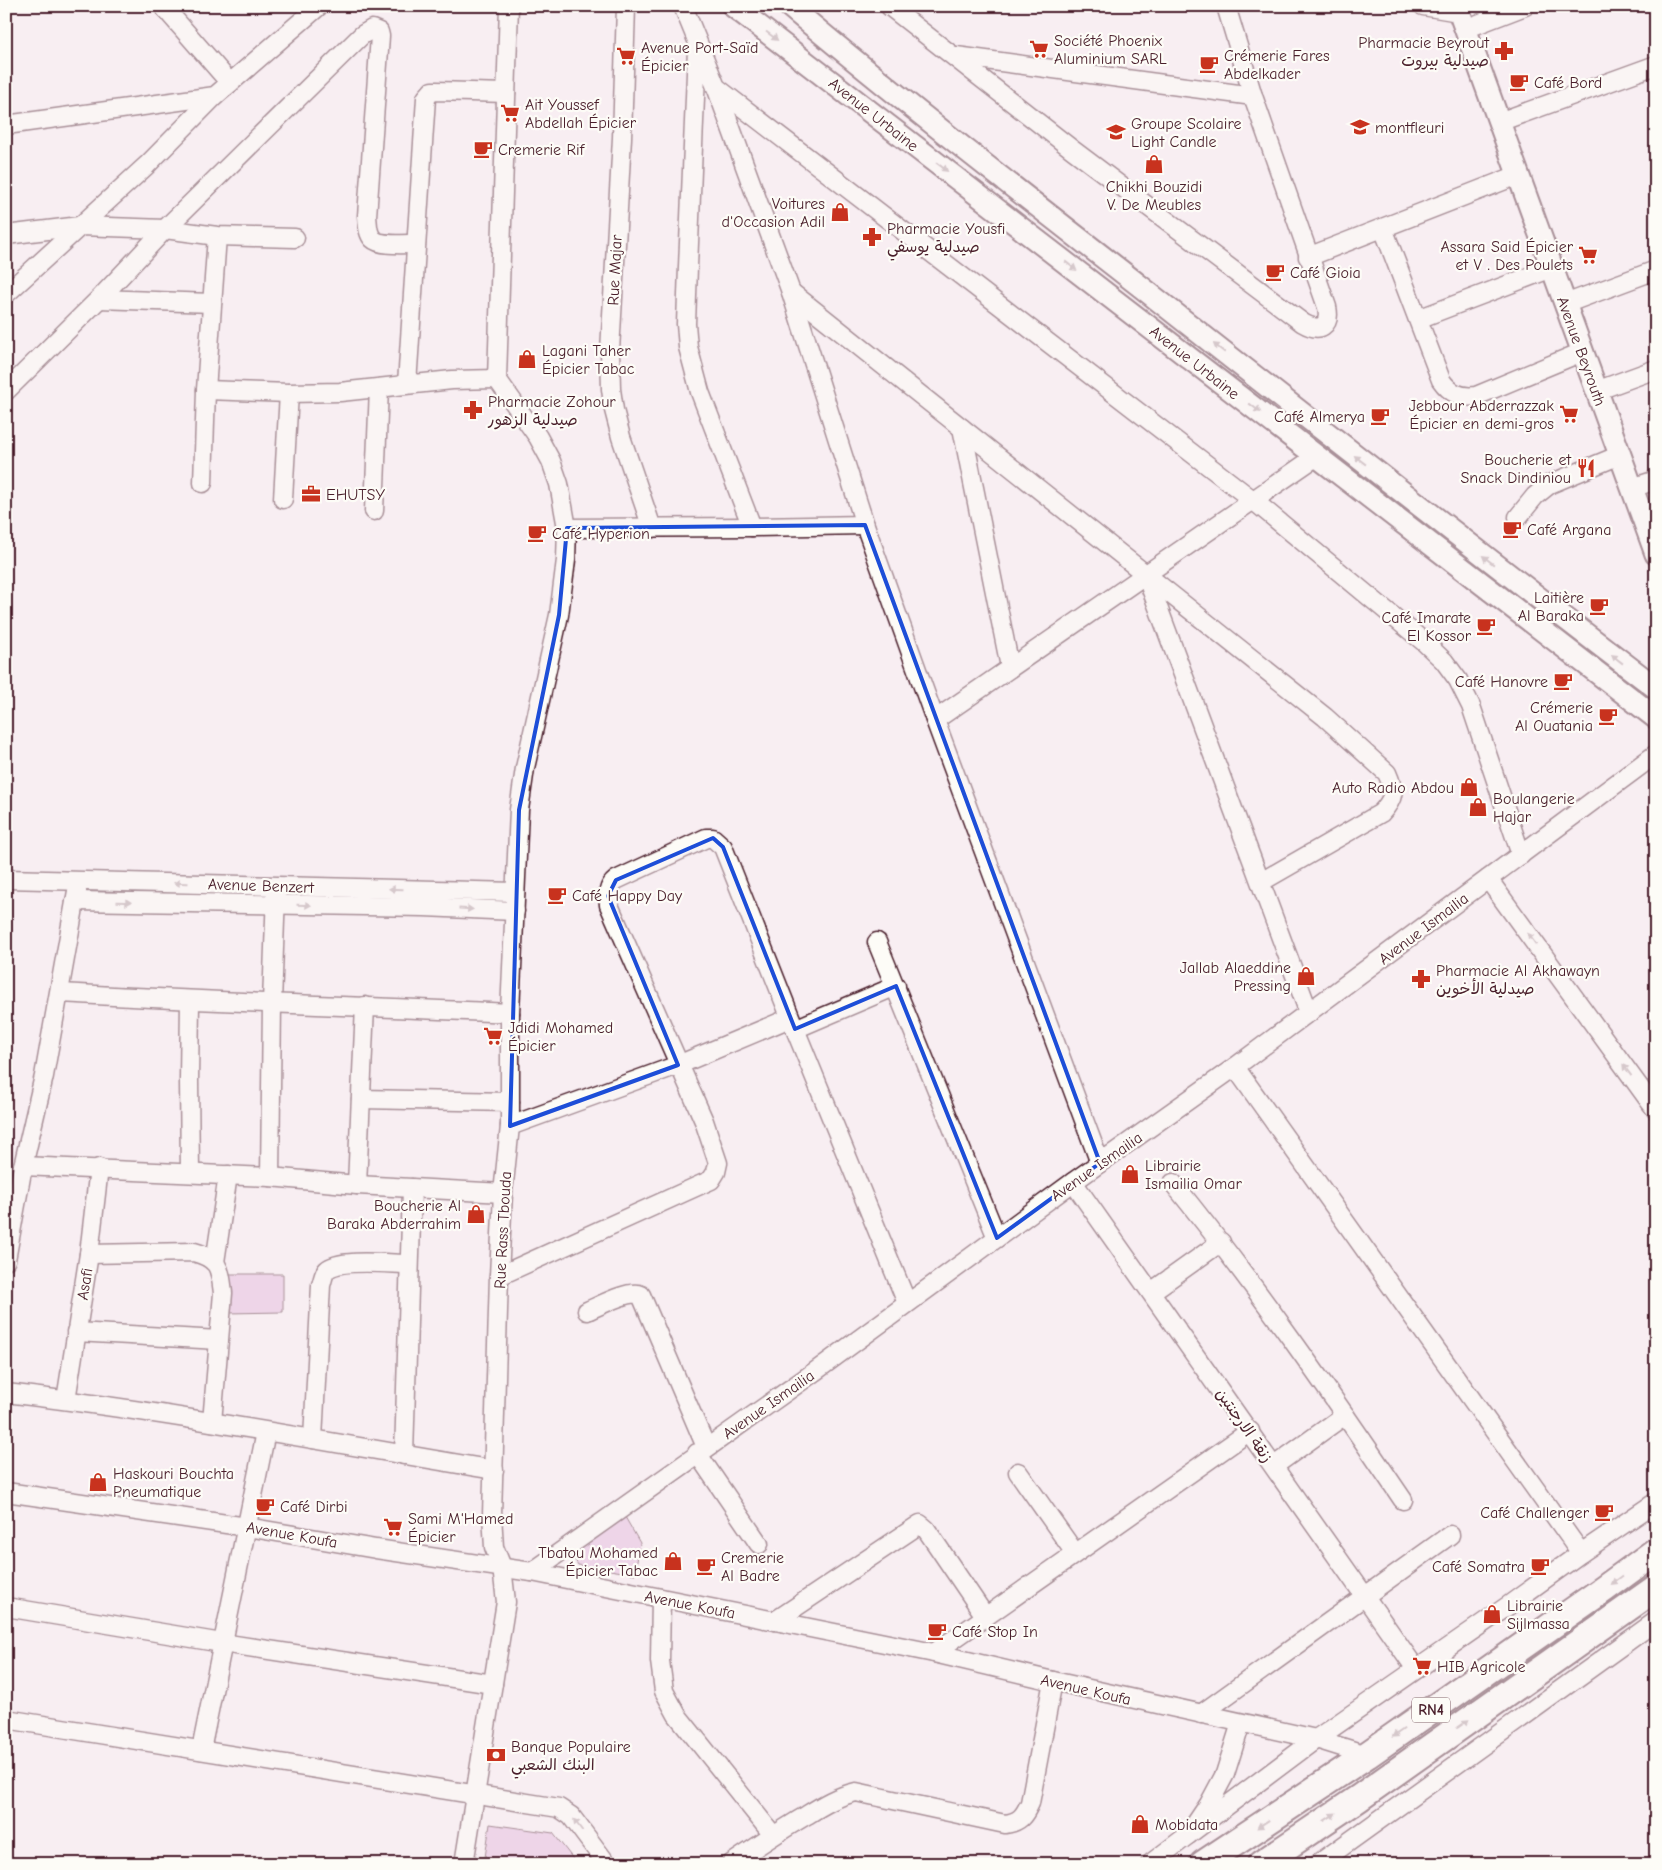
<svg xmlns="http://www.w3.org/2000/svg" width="1662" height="1870" viewBox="0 0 1662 1870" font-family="'Comic Neue','Playpen Sans Arabic',sans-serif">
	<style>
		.building { fill: #e2b7dc; stroke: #4a1f2b }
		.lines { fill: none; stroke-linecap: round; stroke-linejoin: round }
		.minor-casing { stroke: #4a1f2b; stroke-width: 21 }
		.tertiary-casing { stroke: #4a1f2b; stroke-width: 25 }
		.primary-casing { stroke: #4a1f2b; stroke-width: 30 }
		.minor { stroke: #fdfcf7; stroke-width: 18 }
		.tertiary { stroke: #fdfcf7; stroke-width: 21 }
		.primary { stroke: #fdfcf7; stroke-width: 26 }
		.oneway { fill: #ac999b }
		.marked { fill: none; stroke: #1d4ed8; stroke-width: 4; stroke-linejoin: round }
		.labels { text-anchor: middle; stroke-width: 4.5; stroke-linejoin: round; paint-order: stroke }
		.shield { fill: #fdfcf7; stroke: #806168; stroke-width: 1 }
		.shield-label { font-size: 15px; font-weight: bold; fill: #4a1f2b }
		.poi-label { font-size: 16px; fill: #4a1f2b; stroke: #fdfcf7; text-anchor: start }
		.street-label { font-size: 16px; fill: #4a1f2b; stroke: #fdfcf7 }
	</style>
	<rect width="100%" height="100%" fill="#f8eef2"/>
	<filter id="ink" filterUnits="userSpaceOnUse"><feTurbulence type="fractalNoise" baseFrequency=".02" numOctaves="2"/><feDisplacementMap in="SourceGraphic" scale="10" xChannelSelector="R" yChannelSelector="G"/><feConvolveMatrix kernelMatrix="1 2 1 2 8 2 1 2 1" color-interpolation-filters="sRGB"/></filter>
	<g filter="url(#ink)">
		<g class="building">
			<polygon points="227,1274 283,1274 283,1312 228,1313"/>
			<polygon points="625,1517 640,1543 635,1574 578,1565 572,1555"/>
			<polygon points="490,1824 553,1833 577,1864 484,1864"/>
		</g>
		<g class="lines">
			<g class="minor-casing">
				<g id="minor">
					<polyline points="163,6 230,83"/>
					<polyline points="626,6 622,138 610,351 611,389 614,410 621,437 652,528"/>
					<polyline points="683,6 716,87 1254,501 1424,642 1444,661 1458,680 1471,706 1521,855"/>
					<path d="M889,6L1073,150L1303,323C1320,333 1331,326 1327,307L1253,96L1226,6"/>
					<polyline points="1423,6 1459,12"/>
					<polyline points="1465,29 1525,6"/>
					<polyline points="697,49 688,267 686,324 688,347 700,392 752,527"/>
					<polyline points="956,56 1253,96"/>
					<polyline points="716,87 791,292 865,525 935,720 1100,1163"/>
					<polyline points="1499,122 1656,65"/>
					<polyline points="6,125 215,96 319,6"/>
					<path d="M1383,228L1441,380C1450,393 1460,398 1476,396L1582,352"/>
					<polyline points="6,235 80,226 165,229 217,236 295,238"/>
					<polyline points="1308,257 1518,175"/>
					<path d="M791,292L1325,717L1387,773C1395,791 1395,798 1381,813L1261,882"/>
					<polyline points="6,294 147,165 215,96"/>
					<polyline points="99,299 212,303"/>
					<polyline points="1565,304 1656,270"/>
					<polyline points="1418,319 1552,268"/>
					<polyline points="407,384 426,98 432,91 436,91 506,93"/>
					<polyline points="206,390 289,393 340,392 452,380 497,379"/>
					<path d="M6,391L99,299L165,229L362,35L372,29L379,32L380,36L367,216C368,223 367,233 373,239C380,246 405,244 416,244"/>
					<polyline points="1596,391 1656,369"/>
					<polyline points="962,428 1010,667"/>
					<polyline points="203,483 206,390 217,236"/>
					<polyline points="1632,488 1656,480"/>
					<polyline points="283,499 289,393"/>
					<polyline points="374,511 379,388"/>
					<polyline points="1518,517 1535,496 1550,484 1620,455"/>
					<polyline points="567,528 752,527 865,525"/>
					<polyline points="1146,575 1309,1013"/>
					<polyline points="935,720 1317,456"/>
					<polyline points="6,879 515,892"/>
					<polyline points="1488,879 1656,1110"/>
					<polyline points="75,901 424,907 515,911"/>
					<polyline points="877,942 997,1238"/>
					<path d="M60,993C210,1002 360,1006 510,1013"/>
					<polyline points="190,1001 189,1081 190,1173"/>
					<polyline points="795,1029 896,986"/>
					<polyline points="1235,1067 1581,1553"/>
					<polyline points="361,1099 510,1102"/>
					<polyline points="510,1126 678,1065 790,1018"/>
					<polyline points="23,1166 270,1177 357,1185 503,1193"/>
					<polyline points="270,1177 272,1003 276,892"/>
					<polyline points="1073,1182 1416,1669"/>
					<path d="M1173,1183C1255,1284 1330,1392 1403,1500"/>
					<polyline points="357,1185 365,1006"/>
					<path d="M89,1254L194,1252C220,1259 220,1269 223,1293L212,1422"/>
					<polyline points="6,1260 23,1166 44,1076 77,891"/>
					<polyline points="215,1262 228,1175"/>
					<path d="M499,1276L711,1180L716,1172L718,1163L704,1121L609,905C608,895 607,887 616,880L706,838H713L723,847L795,1029L907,1303"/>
					<polyline points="1151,1292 1221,1242"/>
					<path d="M587,1311C599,1306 630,1289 641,1295L706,1447"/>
					<polyline points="76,1332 219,1340"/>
					<path d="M6,1393C170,1412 332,1443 494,1470"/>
					<polyline points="66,1400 89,1254 99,1168"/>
					<path d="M313,1439L321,1285C323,1280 323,1274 327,1270C339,1258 391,1264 409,1264"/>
					<polyline points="697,1453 759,1544"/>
					<polyline points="404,1455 412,1188"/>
					<polyline points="1274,1466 1345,1415"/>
					<polyline points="1018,1472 1075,1553"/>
					<polyline points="6,1492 247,1527 376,1549 532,1572 934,1653 1053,1681 1316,1739 1367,1755"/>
					<polyline points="532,1572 817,1370 1073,1182 1235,1067 1656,754"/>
					<polyline points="661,1598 660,1661 664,1691 677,1715 773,1835"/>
					<polyline points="6,1607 222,1643 493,1684"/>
					<polyline points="775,1621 920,1524 926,1529 985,1616"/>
					<polyline points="934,1653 1250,1431"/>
					<polyline points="1201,1714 1450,1535"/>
					<polyline points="6,1719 559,1808 571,1816 607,1864"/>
					<polyline points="201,1750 266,1432"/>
					<polyline points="1188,1835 1316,1739 1509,1605 1581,1553 1656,1502"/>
					<polyline points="464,1864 506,1602 502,1567 494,1547 492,1515 499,1276 503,1193 510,1126 510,1013 519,810 525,768 559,615 566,560 567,528 559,484 551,461 538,437 497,379 509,6"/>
					<path d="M731,1864C756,1847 781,1830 807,1815C823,1805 838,1796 856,1792L1005,1824C1020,1822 1024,1816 1030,1803L1053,1681"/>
					<polyline points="1150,1864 1188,1835 1209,1804 1225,1774 1241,1723"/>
					<polyline points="1318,1864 1656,1621"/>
				</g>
			</g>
			<g class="tertiary-casing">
				<g id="tertiary">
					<path d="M733,6C1042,242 1347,483 1656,718"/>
					<path d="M789,6C903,102 1022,194 1140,286C1311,421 1483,556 1656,688"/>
					<polyline points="1457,6 1656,554"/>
				</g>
			</g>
			<g class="primary-casing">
				<g id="primary">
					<polyline points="1203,1864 1367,1755 1604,1589 1656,1551"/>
					<polyline points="1261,1864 1359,1798 1656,1588"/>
				</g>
			</g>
			<use href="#minor" class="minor"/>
			<use href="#tertiary" class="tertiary"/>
			<use href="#primary" class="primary"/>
		</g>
		<defs><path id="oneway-solid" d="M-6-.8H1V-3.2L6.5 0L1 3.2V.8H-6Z" transform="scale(1.25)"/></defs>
		<g class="oneway">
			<use href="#oneway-solid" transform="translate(772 36) rotate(37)"/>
			<use href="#oneway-solid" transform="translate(942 167) rotate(38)"/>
			<use href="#oneway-solid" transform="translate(1071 266) rotate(38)"/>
			<use href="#oneway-solid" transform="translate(1219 348) rotate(-142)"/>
			<use href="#oneway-solid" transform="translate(1255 408) rotate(38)"/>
			<use href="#oneway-solid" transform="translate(1360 460) rotate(-142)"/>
			<use href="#oneway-solid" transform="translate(1488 560) rotate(-142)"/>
			<use href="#oneway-solid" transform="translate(1617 659) rotate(-142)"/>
			<use href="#oneway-solid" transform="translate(181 883) rotate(-179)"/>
			<use href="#oneway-solid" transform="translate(396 889) rotate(-178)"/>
			<use href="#oneway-solid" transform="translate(124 902) rotate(1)"/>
			<use href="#oneway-solid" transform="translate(304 905) rotate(1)"/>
			<use href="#oneway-solid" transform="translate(466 909) rotate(3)"/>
			<use href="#oneway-solid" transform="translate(1532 939) rotate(-126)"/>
			<use href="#oneway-solid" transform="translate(1627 1070) rotate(-126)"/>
			<use href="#oneway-solid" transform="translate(1617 1580) rotate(143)"/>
			<use href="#oneway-solid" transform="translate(1463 1724) rotate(-35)"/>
			<use href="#oneway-solid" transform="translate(1398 1733) rotate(145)"/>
			<use href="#oneway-solid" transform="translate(1330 1817) rotate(-34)"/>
			<use href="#oneway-solid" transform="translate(1263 1824) rotate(146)"/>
			<use href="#oneway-solid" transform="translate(578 1825) rotate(-127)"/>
		</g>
	</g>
	<path d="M0 0H1662V1870H0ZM865,525L1100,1163L997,1238L896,986L795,1029L723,847L713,838L616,880L608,896L678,1065L510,1126L519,810L559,615L567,528Z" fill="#f8eef2" fill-opacity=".55" fill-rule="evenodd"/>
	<path class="marked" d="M865,525L1100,1163L997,1238L896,986L795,1029L723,847L713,838L616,880L608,896L678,1065L510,1126L519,810L559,615L567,528Z"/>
	<defs>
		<g id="supermarket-bare" transform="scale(1.5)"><path d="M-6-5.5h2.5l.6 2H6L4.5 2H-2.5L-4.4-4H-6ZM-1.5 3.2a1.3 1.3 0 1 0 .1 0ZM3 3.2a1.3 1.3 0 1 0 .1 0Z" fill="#c8321e" stroke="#fdfcf7" stroke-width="2.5" paint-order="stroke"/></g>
		<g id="pharmacy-bare" transform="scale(1.5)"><path d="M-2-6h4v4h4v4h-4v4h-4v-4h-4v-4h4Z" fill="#c8321e" stroke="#fdfcf7" stroke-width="2.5" paint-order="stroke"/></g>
		<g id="cafe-bare" transform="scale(1.5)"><path d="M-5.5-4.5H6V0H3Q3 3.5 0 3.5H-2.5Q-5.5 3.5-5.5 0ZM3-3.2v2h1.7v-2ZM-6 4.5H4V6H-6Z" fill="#c8321e" stroke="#fdfcf7" stroke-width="2.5" paint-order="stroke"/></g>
		<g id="school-bare" transform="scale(1.5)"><path d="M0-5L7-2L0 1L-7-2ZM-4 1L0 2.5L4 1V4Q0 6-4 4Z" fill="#c8321e" stroke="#fdfcf7" stroke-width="2.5" paint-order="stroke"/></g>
		<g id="shop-bare" transform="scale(1.5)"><path d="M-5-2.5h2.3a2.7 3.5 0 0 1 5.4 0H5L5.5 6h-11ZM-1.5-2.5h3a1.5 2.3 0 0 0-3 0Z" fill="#c8321e" stroke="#fdfcf7" stroke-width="2.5" paint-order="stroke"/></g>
		<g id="restaurant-bare" transform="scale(1.5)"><path d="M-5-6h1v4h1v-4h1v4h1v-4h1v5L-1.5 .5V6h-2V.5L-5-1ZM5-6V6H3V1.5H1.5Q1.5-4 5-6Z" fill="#c8321e" stroke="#fdfcf7" stroke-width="2.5" paint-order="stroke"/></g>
		<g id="office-bare" transform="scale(1.5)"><path d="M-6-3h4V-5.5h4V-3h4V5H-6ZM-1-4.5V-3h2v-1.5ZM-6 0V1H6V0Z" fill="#c8321e" stroke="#fdfcf7" stroke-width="2.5" paint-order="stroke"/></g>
		<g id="bank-bare" transform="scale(1.5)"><path d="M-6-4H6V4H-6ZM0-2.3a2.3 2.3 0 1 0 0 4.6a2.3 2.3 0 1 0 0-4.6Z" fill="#c8321e" stroke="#fdfcf7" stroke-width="2.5" paint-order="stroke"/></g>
	</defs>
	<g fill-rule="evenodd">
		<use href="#supermarket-bare" x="1039" y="49"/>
		<use href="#pharmacy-bare" x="1504" y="51"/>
		<use href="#supermarket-bare" x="626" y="56"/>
		<use href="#cafe-bare" x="1209" y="64"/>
		<use href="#cafe-bare" x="1519" y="82"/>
		<use href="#supermarket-bare" x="510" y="113"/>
		<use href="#school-bare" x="1360" y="127"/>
		<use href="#school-bare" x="1116" y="132"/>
		<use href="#cafe-bare" x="483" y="149"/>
		<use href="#shop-bare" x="1154" y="164"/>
		<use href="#shop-bare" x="840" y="212"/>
		<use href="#pharmacy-bare" x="872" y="237"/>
		<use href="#supermarket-bare" x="1588" y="255"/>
		<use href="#cafe-bare" x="1275" y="272"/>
		<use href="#shop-bare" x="527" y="359"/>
		<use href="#pharmacy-bare" x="473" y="410"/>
		<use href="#supermarket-bare" x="1569" y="414"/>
		<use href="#cafe-bare" x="1380" y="416"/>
		<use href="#restaurant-bare" x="1586" y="468"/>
		<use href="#office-bare" x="311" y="494"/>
		<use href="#cafe-bare" x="1512" y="529"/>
		<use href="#cafe-bare" x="537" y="533"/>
		<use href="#cafe-bare" x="1599" y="606"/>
		<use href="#cafe-bare" x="1486" y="626"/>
		<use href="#cafe-bare" x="1563" y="681"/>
		<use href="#cafe-bare" x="1608" y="716"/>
		<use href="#shop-bare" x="1469" y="787"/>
		<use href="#shop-bare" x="1478" y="807"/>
		<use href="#cafe-bare" x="557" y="895"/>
		<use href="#shop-bare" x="1306" y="976"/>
		<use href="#pharmacy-bare" x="1421" y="979"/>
		<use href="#supermarket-bare" x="493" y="1036"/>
		<use href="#shop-bare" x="1130" y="1174"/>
		<use href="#shop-bare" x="476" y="1214"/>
		<use href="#shop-bare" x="98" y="1482"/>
		<use href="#cafe-bare" x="265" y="1506"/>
		<use href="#cafe-bare" x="1604" y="1512"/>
		<use href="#supermarket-bare" x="393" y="1527"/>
		<use href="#shop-bare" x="673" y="1561"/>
		<use href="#cafe-bare" x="706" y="1566"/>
		<use href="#cafe-bare" x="1540" y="1566"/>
		<use href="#shop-bare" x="1492" y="1614"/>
		<use href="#cafe-bare" x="937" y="1631"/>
		<use href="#supermarket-bare" x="1422" y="1666"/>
		<use href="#bank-bare" x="496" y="1755"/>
		<use href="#shop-bare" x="1140" y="1824"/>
	</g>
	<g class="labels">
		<rect class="shield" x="1412" y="1697.5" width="38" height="25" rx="4"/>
		<g class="shield-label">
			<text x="1431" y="1715">RN4</text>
		</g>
		<g class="poi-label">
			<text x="1054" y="46">Société Phoenix<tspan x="1054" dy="18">Aluminium SARL</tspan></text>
			<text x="1489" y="48" text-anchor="end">Pharmacie Beyrout<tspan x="1489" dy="18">صيدلية بيروت</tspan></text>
			<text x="641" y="53">Avenue Port-Saïd<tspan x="641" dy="18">Épicier</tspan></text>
			<text x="1224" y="61">Crémerie Fares<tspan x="1224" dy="18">Abdelkader</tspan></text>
			<text x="1534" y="88">Café Bord</text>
			<text x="525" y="110">Ait Youssef<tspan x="525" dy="18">Abdellah Épicier</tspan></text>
			<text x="1131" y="129">Groupe Scolaire<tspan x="1131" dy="18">Light Candle</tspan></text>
			<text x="1375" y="133">montfleuri</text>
			<text x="498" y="155">Cremerie Rif</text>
			<text x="1154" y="192" text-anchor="middle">Chikhi Bouzidi<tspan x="1154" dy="18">V. De Meubles</tspan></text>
			<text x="825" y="209" text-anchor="end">Voitures<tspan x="825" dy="18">d'Occasion Adil</tspan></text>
			<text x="887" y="234">Pharmacie Yousfi<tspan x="887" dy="18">صيدلية يوسفي</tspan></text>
			<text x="1573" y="252" text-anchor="end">Assara Said Épicier<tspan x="1573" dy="18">et V . Des Poulets</tspan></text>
			<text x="1290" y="278">Café Gioia</text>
			<text x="542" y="356">Lagani Taher<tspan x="542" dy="18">Épicier Tabac</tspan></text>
			<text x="488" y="407">Pharmacie Zohour<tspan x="488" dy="18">صيدلية الزهور</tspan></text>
			<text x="1554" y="411" text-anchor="end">Jebbour Abderrazzak<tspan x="1554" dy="18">Épicier en demi-gros</tspan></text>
			<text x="1365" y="422" text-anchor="end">Café Almerya</text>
			<text x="1571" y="465" text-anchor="end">Boucherie et<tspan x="1571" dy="18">Snack Dindiniou</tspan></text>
			<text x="326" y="500">EHUTSY</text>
			<text x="1527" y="535">Café Argana</text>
			<text x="552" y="539">Café Hyperion</text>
			<text x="1584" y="603" text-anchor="end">Laitière<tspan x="1584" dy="18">Al Baraka</tspan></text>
			<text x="1471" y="623" text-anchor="end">Café Imarate<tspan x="1471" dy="18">El Kossor</tspan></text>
			<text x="1548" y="687" text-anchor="end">Café Hanovre</text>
			<text x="1593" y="713" text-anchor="end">Crémerie<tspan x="1593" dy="18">Al Ouatania</tspan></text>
			<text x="1454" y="793" text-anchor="end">Auto Radio Abdou</text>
			<text x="1493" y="804">Boulangerie<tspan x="1493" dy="18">Hajar</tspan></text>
			<text x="572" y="901">Café Happy Day</text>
			<text x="1291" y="973" text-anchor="end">Jallab Alaeddine<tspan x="1291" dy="18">Pressing</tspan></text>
			<text x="1436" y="976">Pharmacie Al Akhawayn<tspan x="1436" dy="18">صيدلية الأخوين</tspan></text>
			<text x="508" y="1033">Jdidi Mohamed<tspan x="508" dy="18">Épicier</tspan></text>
			<text x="1145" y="1171">Librairie<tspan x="1145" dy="18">Ismailia Omar</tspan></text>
			<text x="461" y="1211" text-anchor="end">Boucherie Al<tspan x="461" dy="18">Baraka Abderrahim</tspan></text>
			<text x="113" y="1479">Haskouri Bouchta<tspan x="113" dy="18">Pneumatique</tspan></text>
			<text x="280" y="1512">Café Dirbi</text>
			<text x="1589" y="1518" text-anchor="end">Café Challenger</text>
			<text x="408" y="1524">Sami M'Hamed<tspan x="408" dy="18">Épicier</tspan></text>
			<text x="658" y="1558" text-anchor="end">Tbatou Mohamed<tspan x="658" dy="18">Épicier Tabac</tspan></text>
			<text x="721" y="1563">Cremerie<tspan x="721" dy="18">Al Badre</tspan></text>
			<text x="1525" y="1572" text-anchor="end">Café Somatra</text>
			<text x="1507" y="1611">Librairie<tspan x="1507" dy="18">Sijlmassa</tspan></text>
			<text x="952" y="1637">Café Stop In</text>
			<text x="1437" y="1672">HIB Agricole</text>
			<text x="511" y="1752">Banque Populaire<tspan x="511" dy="18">البنك الشعبي</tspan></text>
			<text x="1155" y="1830">Mobidata</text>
		</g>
		<g class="street-label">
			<text transform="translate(874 114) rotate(38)" y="6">Avenue Urbaine</text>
			<text transform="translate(614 270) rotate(-87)" y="6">Rue Majar</text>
			<text transform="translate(1582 351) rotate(70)" y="6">Avenue Beyrouth</text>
			<text transform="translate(1195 362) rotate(38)" y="6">Avenue Urbaine</text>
			<text transform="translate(261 885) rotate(2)" y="6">Avenue Benzert</text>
			<text transform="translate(1423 928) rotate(-37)" y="6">Avenue Ismailia</text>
			<text transform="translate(1096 1166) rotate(-35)" y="6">Avenue Ismailia</text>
			<text transform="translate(502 1230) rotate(-87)" y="6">Rue Rass Tbouda</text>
			<text transform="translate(84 1284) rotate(-81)" y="6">Asafi</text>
			<text transform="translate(768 1404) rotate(-35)" y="6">Avenue Ismailia</text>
			<text transform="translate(1245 1425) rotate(55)" y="6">زنقة الارجنتين</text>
			<text transform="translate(292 1534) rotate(10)" y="6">Avenue Koufa</text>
			<text transform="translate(690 1604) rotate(11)" y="6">Avenue Koufa</text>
			<text transform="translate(1086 1689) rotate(13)" y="6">Avenue Koufa</text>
		</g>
	</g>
	<rect width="1662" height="1870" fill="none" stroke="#fdfcf7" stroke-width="25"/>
	<rect x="12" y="12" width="1637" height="1845" fill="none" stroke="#4a1f2b" stroke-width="2" filter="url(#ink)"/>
</svg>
